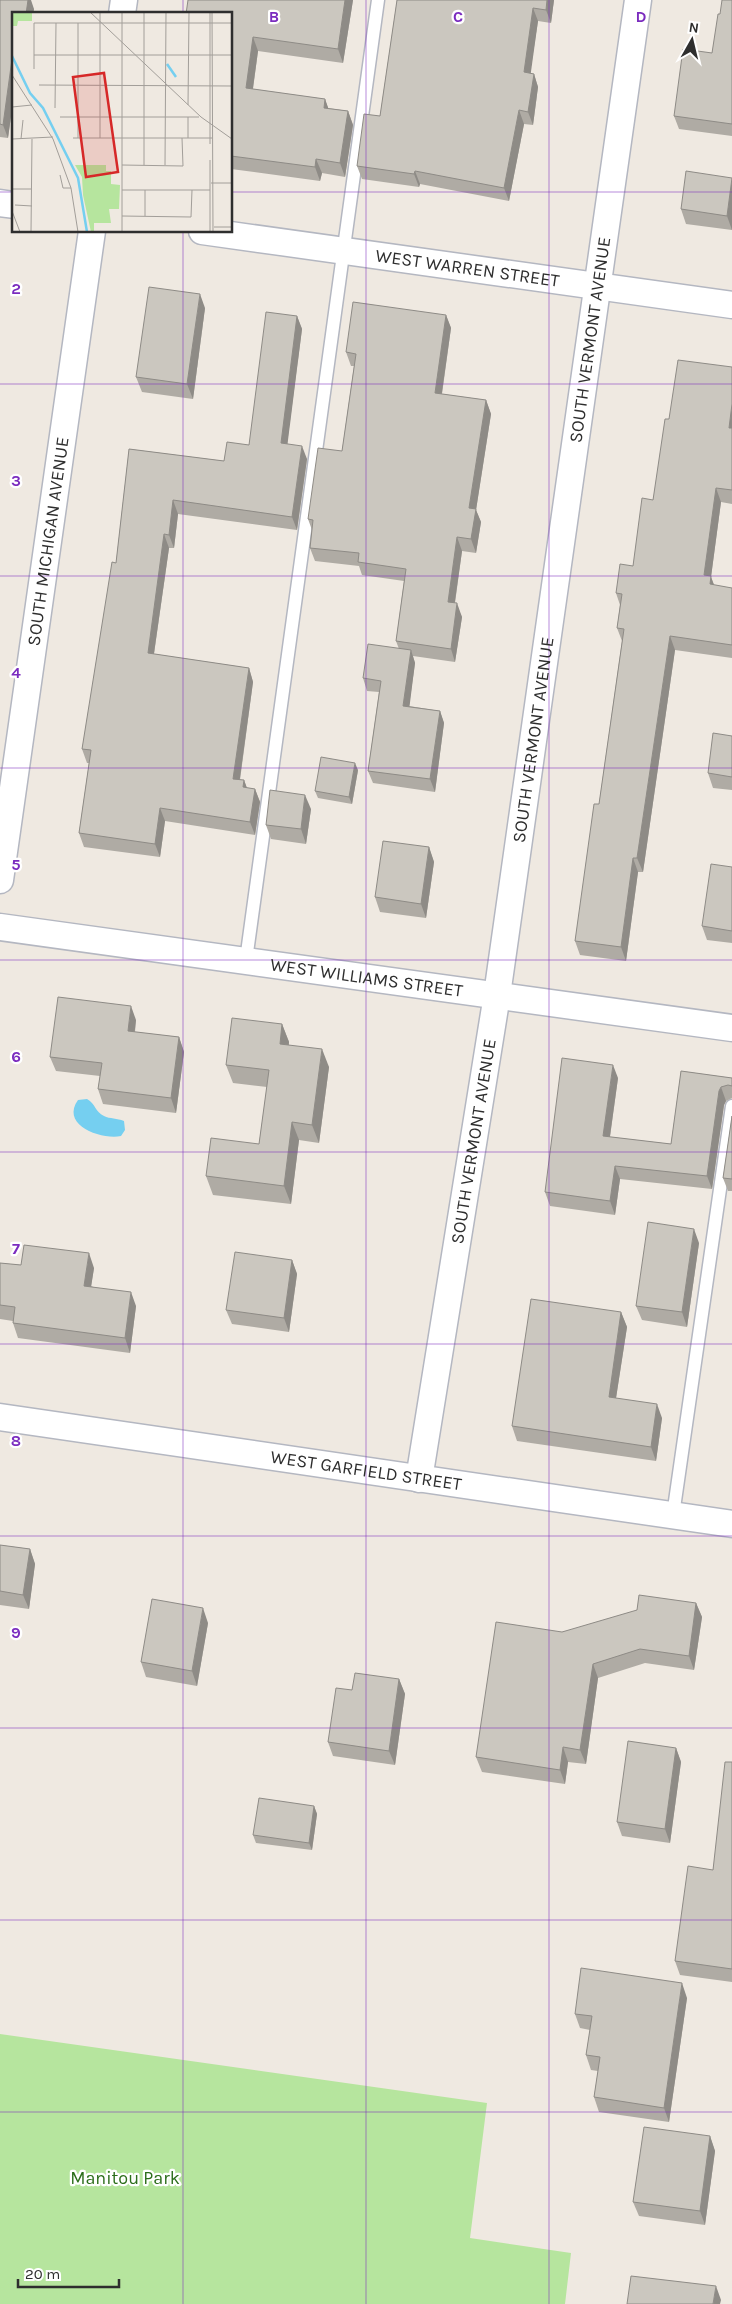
<svg xmlns="http://www.w3.org/2000/svg" width="732" height="2304" viewBox="0 0 732 2304" font-family="Karla,sans-serif">
	<style>
		.green { fill: #b6e59e }
		.water { fill: #75cff0 }
		.lines { fill: none; stroke-linecap: round; stroke-linejoin: round }
		.service-casing { stroke: #b4b7c1; stroke-width: 15 }
		.minor-casing { stroke: #b4b7c1; stroke-width: 29 }
		.service { stroke: #fff; stroke-width: 12 }
		.minor { stroke: #fff; stroke-width: 26 }
		.wall { fill: #afaba4 }
		.shaded-wall { fill: #8e8b86 }
		.building { fill: #cbc7bf; stroke: #8e8b86 }
		.grid { fill: none; stroke: #7b2cbf; stroke-width: 1; stroke-opacity: 0.55 }
		.labels { text-anchor: middle; stroke-width: 4.5; stroke-linejoin: round; paint-order: stroke }
		.street-label { font-size: 18px; fill: #2e2e2e; stroke: #fff }
		.park-label { font-size: 18px; fill: #2c6e1b; stroke: #fff }
		.inset-river { fill: none; stroke: #75cff0; stroke-width: 2.5 }
		.inset-road { fill: none; stroke: #a29e99; stroke-width: 1 }
		.view { fill: #d62828; fill-opacity: 0.15; stroke: #d62828; stroke-width: 2.5 }
		.inset-edge { fill: none; stroke: #2e2e2e; stroke-width: 2.5 }
		.grid-label { font-size: 16px; text-anchor: middle; font-weight: bold; fill: #7b2cbf; stroke: #fff; stroke-width: 4.5; stroke-linejoin: round; paint-order: stroke }
	</style>
	<rect width="100%" height="100%" fill="#efe9e1"/>
	<polygon class="green" points="0,2034 487,2103 470,2238 571,2253 565,2304 0,2304"/>
	<path class="water" d="M87,1099C96,1104 95,1112 104,1116C110,1119 117,1118 124,1121L125,1130L121,1136C101,1140 60,1125 78,1100Z"/>
	<g class="lines">
		<g class="service-casing">
			<g id="service">
				<polyline points="246,960 378,0"/>
				<polyline points="673,1515 732,1106"/>
			</g>
		</g>
		<g class="minor-casing">
			<g id="minor">
				<polyline points="122,14 124,0"/>
				<polyline points="0,203 14,205"/>
				<path id="s1" d="M202,231L732,305"/>
				<path id="s2" d="M0,880L92,231"/>
				<path id="s3" d="M0,927L732,1028"/>
				<path id="s4" d="M0,1417L732,1524"/>
				<path id="s5" d="M419,1479L497,995L638,0"/>
			</g>
		</g>
		<use href="#service" class="service"/>
		<use href="#minor" class="minor"/>
	</g>
	<g class="wall">
		<polygon points="0,0 34,9 33,14 14,14 14,95 8,138 0,137"/>
		<polygon points="188,0 353,0 343,63 258,51 253,89 325,99 328,108 348,111 353,125 345,177 322,173 320,181 231,169 231,14"/>
		<polygon points="397,0 554,0 551,23 538,21 530,73 534,74 538,87 533,125 524,124 509,201 420,184 419,187 362,179 357,166 380,116"/>
		<polygon points="732,0 732,136 679,129 674,116 712,53 720,14"/>
		<polygon points="732,170 732,230 686,224 681,209 732,178"/>
		<polygon points="205,308 193,399 142,392 136,377"/>
		<polygon points="446,315 451,328 442,394 486,400 491,414 476,510 481,522 476,553 462,551 455,603 462,617 455,662 413,656 415,663 409,706 440,711 444,723 435,792 373,783 368,771 379,692 367,691 363,678 399,649 396,641 404,581 362,575 359,566 315,561 310,548 312,530 308,519 342,451 354,366 351,366 346,352"/>
		<polygon points="297,316 302,329 287,444 307,459 297,530 178,514 174,548 169,548 154,654 249,668 253,682 240,780 244,780 247,788 255,789 260,802 255,835 165,821 160,857 84,847 79,833 89,763 87,763 82,749 116,563 129,449 224,461 249,445"/>
		<polygon points="732,367 732,504 721,502 711,577 714,585 732,588 732,658 675,650 643,872 638,872 626,961 580,955 575,941 599,804 622,641 617,628 620,605 616,593 633,566 653,500 669,419"/>
		<polygon points="732,736 732,790 713,788 708,773"/>
		<polygon points="358,770 352,804 318,798 315,791"/>
		<polygon points="311,809 306,844 271,839 266,825"/>
		<polygon points="429,847 434,862 426,918 380,912 375,897"/>
		<polygon points="732,867 732,943 707,940 702,926"/>
		<polygon points="136,1020 135,1032 179,1037 184,1052 176,1113 103,1104 98,1089 100,1076 56,1071 50,1057"/>
		<polygon points="282,1024 289,1042 289,1045 329,1067 319,1143 299,1140 291,1204 213,1195 206,1176 259,1144 267,1087 233,1083 226,1065"/>
		<polygon points="681,1071 732,1078 732,1098 726,1101 724,1105 712,1189 620,1179 615,1215 550,1206 545,1192 618,1078 610,1137 671,1144"/>
		<polygon points="732,1116 732,1191 728,1191 723,1178"/>
		<polygon points="699,1243 687,1327 642,1320 636,1306"/>
		<polygon points="292,1260 297,1274 289,1332 232,1324 226,1310"/>
		<polygon points="0,1263 21,1265 94,1268 91,1286 136,1306 130,1353 18,1338 13,1323 13,1321 0,1319"/>
		<polygon points="621,1312 627,1327 616,1398 662,1418 656,1461 517,1441 512,1426"/>
		<polygon points="0,1545 30,1549 35,1564 29,1609 0,1605"/>
		<polygon points="696,1603 702,1617 694,1670 645,1663 598,1678 586,1764 568,1762 565,1784 482,1772 476,1757 562,1632"/>
		<polygon points="208,1623 197,1686 146,1677 141,1662"/>
		<polygon points="399,1679 405,1694 395,1765 333,1756 328,1742 352,1690"/>
		<polygon points="676,1748 681,1762 670,1843 622,1836 617,1822"/>
		<polygon points="732,1762 732,1982 680,1975 675,1961 713,1870"/>
		<polygon points="314,1806 317,1814 312,1850 256,1843 253,1835"/>
		<polygon points="687,1998 669,2122 599,2112 594,2097 598,2071 591,2070 586,2055 590,2030 580,2028 575,2014"/>
		<polygon points="710,2136 715,2151 705,2225 639,2216 633,2202"/>
	</g>
	<g class="shaded-wall">
		<polygon points="26,0 31,0 34,9 33,14 26,14"/>
		<polygon points="345,0 353,0 343,63 338,49"/>
		<polygon points="547,0 554,0 551,23 546,10"/>
		<polygon points="533,8 538,21 529,86 524,72"/>
		<polygon points="253,37 258,51 251,102 246,88"/>
		<polygon points="12,59 14,63 14,95 8,138 3,125"/>
		<polygon points="534,74 538,87 533,125 528,112"/>
		<polygon points="325,99 330,113 324,108"/>
		<polygon points="519,110 524,124 509,201 504,188"/>
		<polygon points="348,111 353,125 345,177 340,163"/>
		<polygon points="316,159 322,173 320,181 315,167"/>
		<polygon points="415,171 420,184 419,187 414,174"/>
		<polygon points="732,178 732,230 727,216"/>
		<polygon points="200,294 205,308 193,399 187,384"/>
		<polygon points="446,315 451,328 440,406 435,393"/>
		<polygon points="297,316 302,329 286,456 281,443"/>
		<polygon points="486,400 491,414 476,510 481,522 476,553 471,539 469,508"/>
		<polygon points="732,404 732,437 729,428"/>
		<polygon points="302,446 307,459 297,530 292,517"/>
		<polygon points="716,488 721,502 711,577 716,590 715,599 704,575"/>
		<polygon points="173,500 178,514 174,548 169,535"/>
		<polygon points="164,534 169,548 152,667 148,653"/>
		<polygon points="457,537 462,551 453,615 448,602"/>
		<polygon points="457,603 462,617 455,662 451,649"/>
		<polygon points="670,636 675,650 643,872 637,858"/>
		<polygon points="411,650 415,663 408,718 403,706"/>
		<polygon points="249,668 253,682 238,792 233,779"/>
		<polygon points="440,711 444,723 435,792 430,779"/>
		<polygon points="355,763 358,770 352,804 349,797"/>
		<polygon points="244,780 249,794 243,787"/>
		<polygon points="255,789 260,802 255,835 250,822"/>
		<polygon points="305,795 311,809 306,844 301,829"/>
		<polygon points="160,808 165,821 160,857 155,844"/>
		<polygon points="429,847 434,862 426,918 421,904"/>
		<polygon points="633,858 638,872 626,961 621,947"/>
		<polygon points="131,1006 136,1020 133,1045 128,1031"/>
		<polygon points="282,1024 289,1042 286,1062 280,1044"/>
		<polygon points="179,1037 184,1052 176,1113 171,1098"/>
		<polygon points="322,1049 329,1067 319,1143 312,1125"/>
		<polygon points="613,1065 618,1078 608,1150 603,1136"/>
		<polygon points="721,1087 726,1101 724,1105 712,1189 707,1176 719,1091"/>
		<polygon points="292,1122 299,1140 291,1204 284,1186"/>
		<polygon points="615,1166 620,1179 615,1215 610,1201"/>
		<polygon points="694,1229 699,1243 687,1327 682,1312"/>
		<polygon points="89,1253 94,1268 89,1300 84,1286"/>
		<polygon points="292,1260 297,1274 289,1332 284,1318"/>
		<polygon points="131,1292 136,1306 130,1353 125,1338"/>
		<polygon points="621,1312 627,1327 614,1411 609,1397"/>
		<polygon points="657,1404 662,1418 656,1461 651,1447"/>
		<polygon points="30,1549 35,1564 29,1609 23,1595"/>
		<polygon points="696,1603 702,1617 694,1670 689,1656"/>
		<polygon points="203,1608 208,1623 197,1686 192,1671"/>
		<polygon points="593,1664 598,1678 586,1764 580,1750"/>
		<polygon points="399,1679 405,1694 395,1765 389,1751"/>
		<polygon points="563,1747 568,1762 565,1784 560,1770"/>
		<polygon points="676,1748 681,1762 670,1843 665,1829"/>
		<polygon points="314,1806 317,1814 312,1850 309,1843"/>
		<polygon points="682,1983 687,1998 669,2122 664,2108"/>
		<polygon points="710,2136 715,2151 705,2225 700,2211"/>
		<polygon points="716,2286 721,2300 720,2304 713,2304"/>
	</g>
	<g class="building">
		<polygon points="0,0 28,0 26,14 14,14 14,59 12,59 3,125 0,124"/>
		<polygon points="188,0 345,0 338,49 253,37 246,88 325,99 324,108 348,111 340,163 316,159 315,167 231,156 231,14 186,14"/>
		<polygon points="397,0 547,0 546,10 533,8 524,72 534,74 528,112 519,110 504,188 415,171 414,174 357,166 364,114 380,116"/>
		<polygon points="722,0 732,0 732,124 674,116 683,49 712,53 718,14 720,14"/>
		<polygon points="686,171 732,178 727,216 681,209"/>
		<polygon points="149,287 200,294 187,384 136,377"/>
		<polygon points="353,302 446,315 435,393 486,400 469,508 476,509 471,539 457,537 448,602 457,603 451,649 396,641 406,569 358,562 359,553 310,548 313,520 308,519 318,448 342,451 356,354 346,352"/>
		<polygon points="266,312 297,316 281,443 302,446 292,517 173,500 169,535 164,534 148,653 249,668 233,779 244,780 243,787 255,789 250,822 160,808 155,844 79,833 91,750 82,749 112,562 116,563 129,449 224,461 227,442 249,445"/>
		<polygon points="678,360 732,367 732,404 729,428 732,428 732,490 716,488 704,575 711,576 710,584 732,588 732,645 670,636 637,858 633,858 621,947 575,941 594,804 599,804 624,629 617,628 622,594 616,593 620,564 633,566 642,498 653,500 665,419 669,419"/>
		<polygon points="368,644 411,650 403,706 440,711 430,779 368,771 381,681 363,678"/>
		<polygon points="713,733 732,736 732,777 708,773"/>
		<polygon points="321,757 355,763 349,797 315,791"/>
		<polygon points="270,790 305,795 301,829 266,825"/>
		<polygon points="383,841 429,847 421,904 375,897"/>
		<polygon points="711,864 732,867 732,931 702,926"/>
		<polygon points="58,997 131,1006 128,1031 179,1037 171,1098 98,1089 102,1063 50,1057"/>
		<polygon points="232,1018 282,1024 280,1044 322,1049 312,1125 292,1122 284,1186 206,1176 211,1138 259,1144 269,1070 226,1065"/>
		<polygon points="562,1058 613,1065 603,1136 671,1144 681,1071 732,1078 732,1086 728,1085 721,1087 719,1091 707,1176 615,1166 610,1201 545,1192"/>
		<polygon points="732,1116 732,1179 723,1178"/>
		<polygon points="648,1222 694,1229 682,1312 636,1306"/>
		<polygon points="24,1245 89,1253 84,1286 131,1292 125,1338 13,1323 15,1307 0,1305 0,1263 21,1265"/>
		<polygon points="235,1252 292,1260 284,1318 226,1310"/>
		<polygon points="531,1299 621,1312 609,1397 657,1404 651,1447 512,1426"/>
		<polygon points="0,1545 30,1549 23,1595 0,1591"/>
		<polygon points="639,1595 696,1603 689,1656 640,1649 593,1664 580,1750 563,1747 560,1770 476,1757 496,1622 562,1632 637,1610"/>
		<polygon points="152,1599 203,1608 192,1671 141,1662"/>
		<polygon points="355,1673 399,1679 389,1751 328,1742 336,1688 352,1690"/>
		<polygon points="628,1741 676,1748 665,1829 617,1822"/>
		<polygon points="725,1762 732,1762 732,1969 675,1961 688,1866 713,1870"/>
		<polygon points="259,1798 314,1806 309,1843 253,1835"/>
		<polygon points="581,1968 682,1983 664,2108 594,2097 600,2057 586,2055 592,2016 575,2014"/>
		<polygon points="644,2127 710,2136 700,2211 633,2202"/>
		<polygon points="631,2276 716,2286 713,2304 627,2304"/>
	</g>
	<path class="grid" d="M183,0V14M366,0V2304M549,0V2304M0,192H14M231,192H732M183,231V2304M0,384H732M0,576H732M0,768H732M0,960H732M0,1152H732M0,1344H732M0,1536H732M0,1728H732M0,1920H732M0,2112H732"/>
	<g class="labels">
		<g class="street-label">
			<text dy="6" stroke="none"><textPath href="#s1" startOffset="268">WEST WARREN STREET</textPath></text>
			<text dy="6" stroke="none"><textPath href="#s5" startOffset="1152">SOUTH VERMONT AVENUE</textPath></text>
			<text dy="6" stroke="none"><textPath href="#s2" startOffset="342">SOUTH MICHIGAN AVENUE</textPath></text>
			<text dy="6" stroke="none"><textPath href="#s5" startOffset="748">SOUTH VERMONT AVENUE</textPath></text>
			<text dy="6" stroke="none"><textPath href="#s3" startOffset="370">WEST WILLIAMS STREET</textPath></text>
			<text dy="6" stroke="none"><textPath href="#s5" startOffset="342">SOUTH VERMONT AVENUE</textPath></text>
			<text dy="6" stroke="none"><textPath href="#s4" startOffset="370">WEST GARFIELD STREET</textPath></text>
		</g>
		<g class="park-label">
			<text x="125" y="2184">Manitou Park</text>
		</g>
	</g>
	<g transform="translate(12 12)">
		<rect width="220" height="220" fill="#efe9e1"/>
		<path d="M0,0H20V9H6L5,14H0ZM63,153H94V159H99V172L108,173L107,197H97L99,211H82V220H79L71,183L70,165Z" fill="#b6e59e"/>
		<path class="inset-river" d="M0,44L18,81L31,96L66,166L75,220M155,52L164,65"/>
		<path class="inset-road" d="M78,0L189,105L220,127M198,0V132M200,0L201,220M22,43H220M22,57V11H220M0,63L41,127L59,176L66,220M27,73L220,74M176,93L177,0M0,95L20,93M43,96L44,11M48,105H187M61,126H200M66,126V11M88,126V0M176,126V105M0,127L41,125M9,127L11,108M110,153L171,154L170,126M132,153V0M153,153L154,0M48,163L51,176H59M199,171H220M0,177H19M110,178H198M3,193L20,194M0,199L8,220M110,204L179,205L180,178M133,204V178M202,215H220M19,220L20,127M110,220V0M198,220V148"/>
		<path class="view" d="M92,61L106,160L74,165L61,65Z"/>
		<rect width="220" height="220" class="inset-edge"/>
	</g>
	<g class="grid-label">
		<text x="274" y="22">B</text>
		<text x="458" y="22">C</text>
		<text x="641" y="22">D</text>
		<text x="16" y="294">2</text>
		<text x="16" y="486">3</text>
		<text x="16" y="678">4</text>
		<text x="16" y="870">5</text>
		<text x="16" y="1062">6</text>
		<text x="16" y="1254">7</text>
		<text x="16" y="1446">8</text>
		<text x="16" y="1638">9</text>
	</g>
	<g transform="translate(692 40) rotate(8)" stroke="#ffffff" stroke-width="4" paint-order="stroke">
	<path d="M0-4L9 19L0 12L-9 19Z" fill="#2e2e2e"/>
	<text y="-8" font-size="14" font-weight="bold" text-anchor="middle" fill="#2e2e2e">N</text>
	</g>
	<path d="M18 2279v8h101v-8" fill="none" stroke="#2e2e2e" stroke-width="2.5"/>
	<text x="25" y="2279" font-size="15" fill="#2e2e2e" stroke="#ffffff" stroke-width="4" paint-order="stroke">20 m</text>
</svg>
